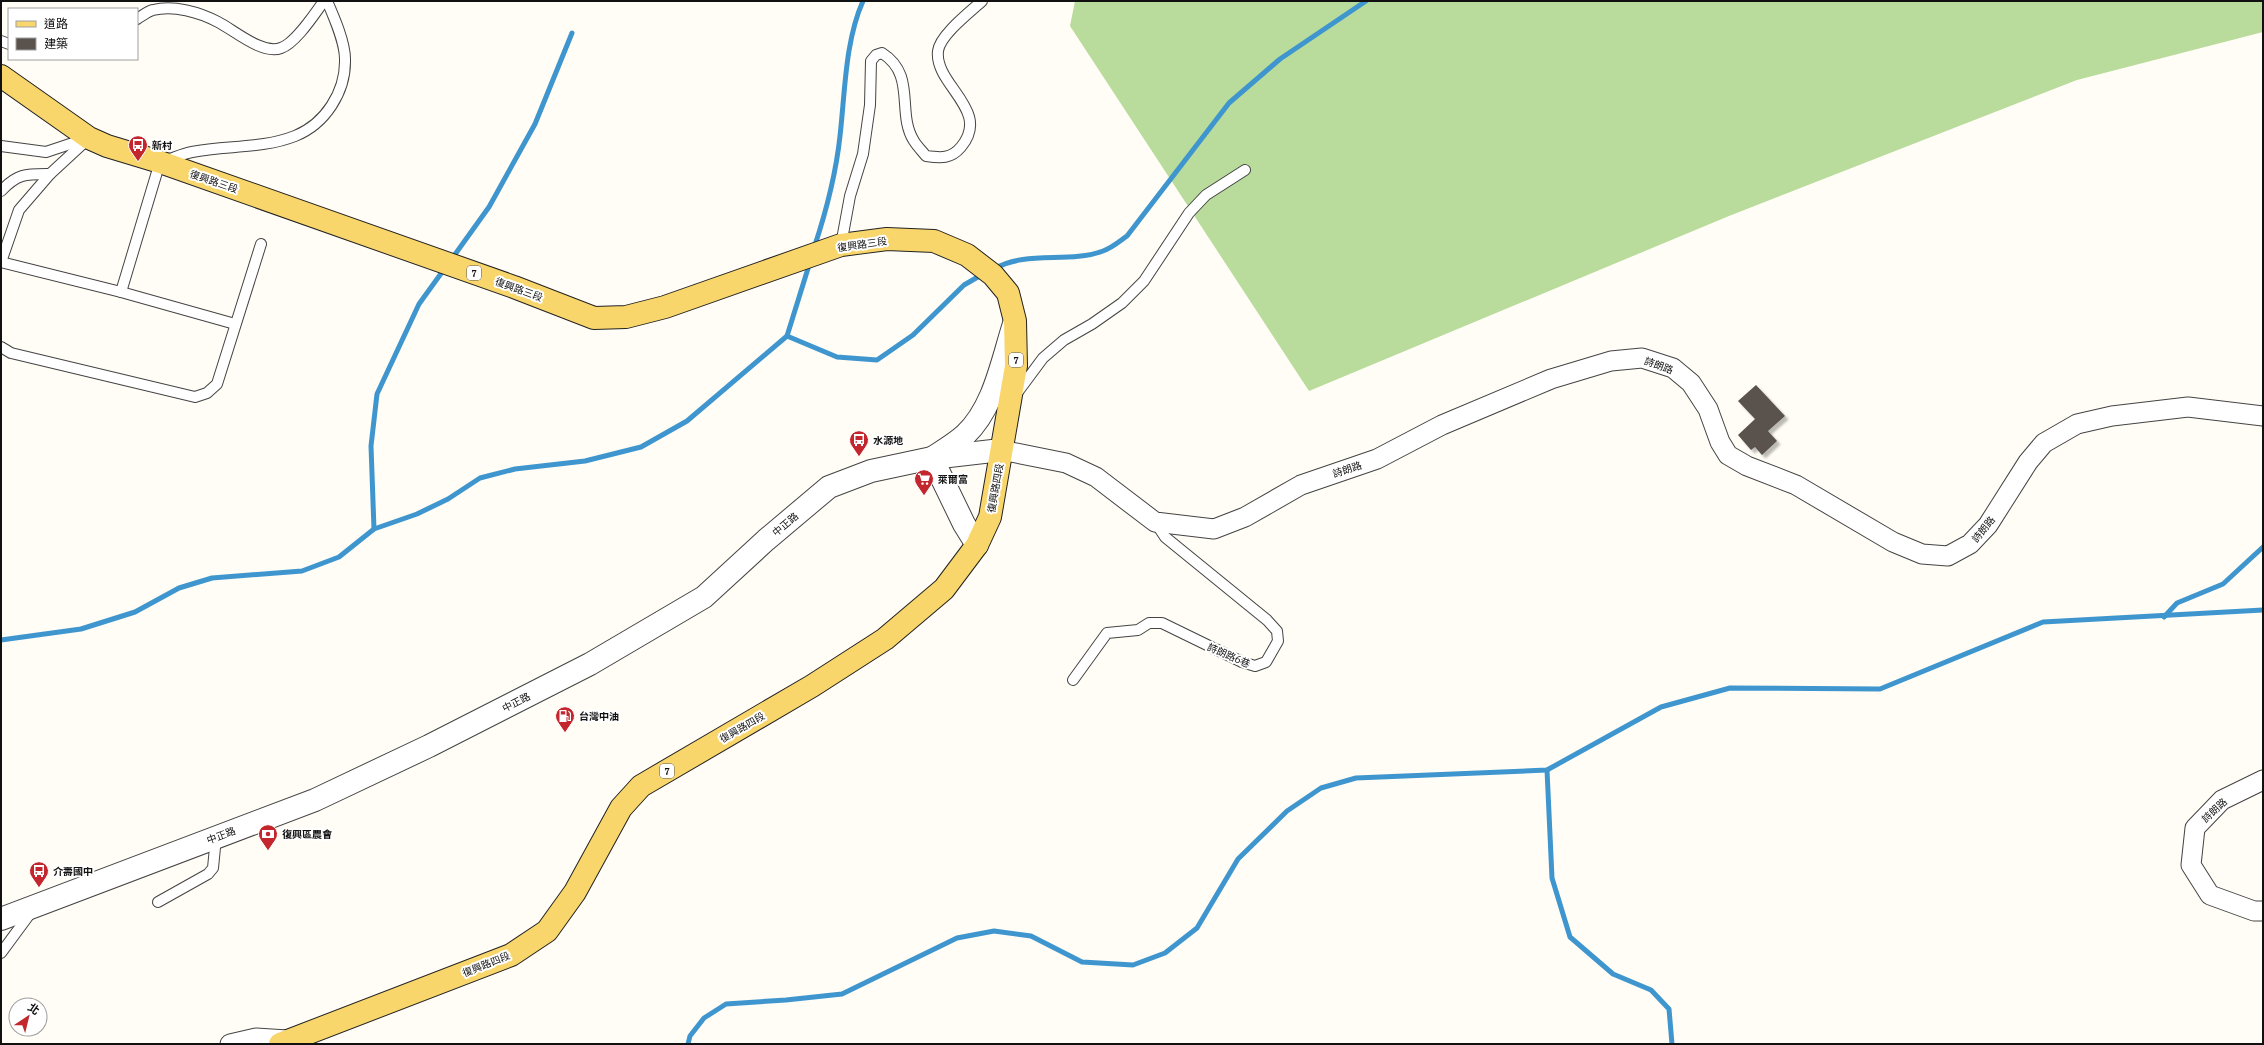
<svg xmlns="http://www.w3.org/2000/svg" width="2264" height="1045" viewBox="0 0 2264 1045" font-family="'Roboto Serif','Noto Sans TC',serif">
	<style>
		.forest { fill: #b9dc9c }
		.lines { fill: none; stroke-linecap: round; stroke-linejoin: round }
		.stream { stroke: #3f96cf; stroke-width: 5 }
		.building { fill: #5a524d; filter: url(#shadow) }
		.service-casing { stroke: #444; stroke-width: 12 }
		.minor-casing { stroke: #444; stroke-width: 21 }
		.tertiary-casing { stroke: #444; stroke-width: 24 }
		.primary-casing { stroke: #222; stroke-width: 24 }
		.service { stroke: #fff; stroke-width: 10 }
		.minor { stroke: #fff; stroke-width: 19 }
		.tertiary { stroke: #fff; stroke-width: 22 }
		.primary { stroke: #f9d66b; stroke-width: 22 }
		.labels { text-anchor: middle; stroke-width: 4; stroke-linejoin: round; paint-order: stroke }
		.shield { fill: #fff; stroke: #585858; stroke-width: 1 }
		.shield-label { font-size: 9px; font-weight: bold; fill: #111 }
		.poi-label { font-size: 10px; font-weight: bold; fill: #111; stroke: #fff; text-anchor: start }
		.street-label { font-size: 10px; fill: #111; stroke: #fff }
	</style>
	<defs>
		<filter id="shadow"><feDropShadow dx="3.5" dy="3.5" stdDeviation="1" flood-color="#0004"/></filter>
	</defs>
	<rect width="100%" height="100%" fill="#fffdf5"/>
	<polygon class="forest" points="1075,1 2263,1 2263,32 2077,80 1729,216 1309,391 1070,26"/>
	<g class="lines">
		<g class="stream">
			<path d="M814,248C826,212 836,173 840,136C845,93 845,41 863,1"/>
			<polyline points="451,260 489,207 535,124 572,33"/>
			<path d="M994,269C1027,250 1068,264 1103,251C1112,248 1120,241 1127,236L1229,103L1280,59L1366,1"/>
			<polyline points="787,336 810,262"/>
			<polyline points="374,529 371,446 377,394 419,304 445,268"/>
			<polyline points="2164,617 2177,603 2223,584 2263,547"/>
			<polyline points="1,640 81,629 135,612 179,588 212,578 302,571 339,557 374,529 417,514 448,499 480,478 515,469 585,461 641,447 687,421 787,336 837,357 877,360 913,335 964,285 983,274"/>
			<polyline points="1547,770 1552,878 1570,937 1613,974 1651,990 1669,1009 1672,1044"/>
			<polyline points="688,1044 690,1036 704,1018 726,1004 786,1000 842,994 957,938 994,931 1031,936 1082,962 1133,965 1165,953 1197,928 1238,859 1287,811 1321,788 1356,778 1547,770 1661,707 1730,688 1880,689 2043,622 2263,610"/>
		</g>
	</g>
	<polygon class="building" points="1756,385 1785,416 1768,431 1777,441 1762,455 1755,447 1751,450 1738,435 1755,419 1738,401"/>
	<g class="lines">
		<g class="service-casing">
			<g id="service">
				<path d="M137,19C142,16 148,11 153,10C174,5 199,12 218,22C234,30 262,55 281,48C296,43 315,13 324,1"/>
				<polyline points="1,41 9,44"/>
				<polyline points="1,146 46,152 85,139"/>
				<path d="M1,191C18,173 27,174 50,174"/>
				<path d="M841,245L850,196L863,154L870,105L871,61L876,55L882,53C917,75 896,113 914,141C917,146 922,151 926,156C941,158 951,159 961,147C992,110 934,85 938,51C940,35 970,12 982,1"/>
				<path d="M1,262L121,292L160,162C171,159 182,154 192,152C226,145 262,149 295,136C325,124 346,92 345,59C345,42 334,17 327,1"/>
				<polyline points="1,262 19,210 50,174 89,138"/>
				<polyline points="121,292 235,324"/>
				<polyline points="1,347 11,353 195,397 207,393 217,384 261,244"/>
				<polyline points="1017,393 1043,358 1064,340 1092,324 1122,303 1144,281 1189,213 1206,195 1245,170"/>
				<polyline points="1073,680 1107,633 1138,630 1149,623 1162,623 1242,662 1255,666 1266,662 1278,641 1277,631 1267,620 1165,537 1155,522"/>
				<polyline points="158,902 208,874 213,868 216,837"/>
				<polyline points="1,953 32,911"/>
			</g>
		</g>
		<g class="minor-casing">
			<g id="minor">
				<polyline points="1001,450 1066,463 1096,477 1155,522 1214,529 1245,517 1301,485 1377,459 1442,425 1551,379 1611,361 1642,358 1673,368 1691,383 1708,409 1720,442 1728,455 1747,466 1796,485 1893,542 1922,554 1948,556 1970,544 1988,525 2028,462 2044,443 2077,424 2112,416 2188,407 2263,416"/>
				<polyline points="2263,780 2222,800 2195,828 2191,865 2210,895 2254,911 2263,911"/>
				<polyline points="230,1044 256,1038 287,1040"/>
			</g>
		</g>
		<g class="tertiary-casing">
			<g id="tertiary">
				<path d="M977,545L964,524L932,458C943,451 955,444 965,435C994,408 1002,361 1014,324"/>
				<polyline points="1,919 315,800 429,746 590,664 704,597 766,540 829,487 871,471 932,458 1001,450"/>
			</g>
		</g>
		<g class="primary-casing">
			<polyline id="primary" points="1,76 89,138 107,146 160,162 514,287 594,318 626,317 665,307 841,245 887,239 934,241 967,255 993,275 1008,293 1015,321 1016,366 990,517 977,545 944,589 885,639 812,686 641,786 621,808 575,892 547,931 511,955 280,1044"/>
		</g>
		<use href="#service" class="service"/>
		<use href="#minor" class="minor"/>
		<use href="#tertiary" class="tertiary"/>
		<use href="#primary" class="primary"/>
	</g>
	<defs>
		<g id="bus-pin" transform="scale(1)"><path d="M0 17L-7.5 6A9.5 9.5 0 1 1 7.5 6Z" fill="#c4262e" stroke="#fff"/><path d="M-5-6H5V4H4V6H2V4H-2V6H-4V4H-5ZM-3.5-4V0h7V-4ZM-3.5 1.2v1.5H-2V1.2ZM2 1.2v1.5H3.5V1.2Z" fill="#fff"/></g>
		<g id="supermarket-pin" transform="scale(1)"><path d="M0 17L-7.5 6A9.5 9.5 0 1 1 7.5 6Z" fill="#c4262e" stroke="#fff"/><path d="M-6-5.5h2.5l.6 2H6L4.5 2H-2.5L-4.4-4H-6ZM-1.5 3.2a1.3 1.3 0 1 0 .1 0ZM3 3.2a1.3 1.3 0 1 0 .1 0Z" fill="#fff"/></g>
		<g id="fuel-pin" transform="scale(1)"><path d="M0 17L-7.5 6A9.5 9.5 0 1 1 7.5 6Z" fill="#c4262e" stroke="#fff"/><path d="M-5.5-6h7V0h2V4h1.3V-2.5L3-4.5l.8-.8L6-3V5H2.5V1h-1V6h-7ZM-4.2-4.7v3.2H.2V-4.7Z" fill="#fff"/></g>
		<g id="bank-pin" transform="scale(1)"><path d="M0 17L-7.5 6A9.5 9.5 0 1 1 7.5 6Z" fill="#c4262e" stroke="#fff"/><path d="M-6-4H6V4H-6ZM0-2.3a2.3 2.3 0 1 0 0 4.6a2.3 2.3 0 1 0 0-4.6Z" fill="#fff"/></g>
	</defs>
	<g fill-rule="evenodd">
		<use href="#bus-pin" x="138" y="145"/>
		<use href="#bus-pin" x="859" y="440"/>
		<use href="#supermarket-pin" x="924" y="479"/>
		<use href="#fuel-pin" x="565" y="716"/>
		<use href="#bank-pin" x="268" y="834"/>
		<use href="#bus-pin" x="39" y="871"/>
	</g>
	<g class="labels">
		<g class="shield">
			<rect x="467" y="266" width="14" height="14" rx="3"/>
			<rect x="1009" y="353" width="14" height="14" rx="3"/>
			<rect x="660" y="764" width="14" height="14" rx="3"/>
		</g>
		<g class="shield-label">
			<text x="474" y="276">7</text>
			<text x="1016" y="363">7</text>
			<text x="667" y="774">7</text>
		</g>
		<g class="poi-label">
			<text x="152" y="149">新村</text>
			<text x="873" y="444">水源地</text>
			<text x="938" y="483">萊爾富</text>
			<text x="579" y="720">台灣中油</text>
			<text x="282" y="838">復興區農會</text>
			<text x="53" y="875">介壽國中</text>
		</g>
		<g class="street-label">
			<text transform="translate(214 181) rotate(19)" y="4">復興路三段</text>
			<text transform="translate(862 244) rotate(-8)" y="4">復興路三段</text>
			<text transform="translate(519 289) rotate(20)" y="4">復興路三段</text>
			<text transform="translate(1659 365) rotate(20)" y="4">詩朗路</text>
			<text transform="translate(1347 469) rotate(-18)" y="4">詩朗路</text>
			<text transform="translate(995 488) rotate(-80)" y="4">復興路四段</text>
			<text transform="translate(785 524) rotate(-40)" y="4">中正路</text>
			<text transform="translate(1983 529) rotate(-51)" y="4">詩朗路</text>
			<text transform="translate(1229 655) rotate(24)" y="4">詩朗路6巷</text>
			<text transform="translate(516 702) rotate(-27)" y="4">中正路</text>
			<text transform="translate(742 727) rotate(-30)" y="4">復興路四段</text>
			<text transform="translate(2214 810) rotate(-43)" y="4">詩朗路</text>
			<text transform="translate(221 835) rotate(-20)" y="4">中正路</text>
			<text transform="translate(486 964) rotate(-22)" y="4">復興路四段</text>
		</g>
	</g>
	<rect width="2264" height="1045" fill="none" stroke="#111111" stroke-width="4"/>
	<rect x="8" y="8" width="130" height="52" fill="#ffffff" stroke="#a0a0a0"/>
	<rect x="16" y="21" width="20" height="6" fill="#f9d66b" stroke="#a0a0a0"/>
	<text x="44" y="28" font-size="12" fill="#111111">道路</text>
	<rect x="16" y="38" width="20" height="12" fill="#5a524d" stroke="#a0a0a0"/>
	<text x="44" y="48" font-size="12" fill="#111111">建築</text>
	<g transform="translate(28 1017) rotate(35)"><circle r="19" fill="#ffffff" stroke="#a0a0a0"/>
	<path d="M0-3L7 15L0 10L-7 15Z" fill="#c4262e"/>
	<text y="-6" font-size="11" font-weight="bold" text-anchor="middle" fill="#111111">北</text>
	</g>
</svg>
